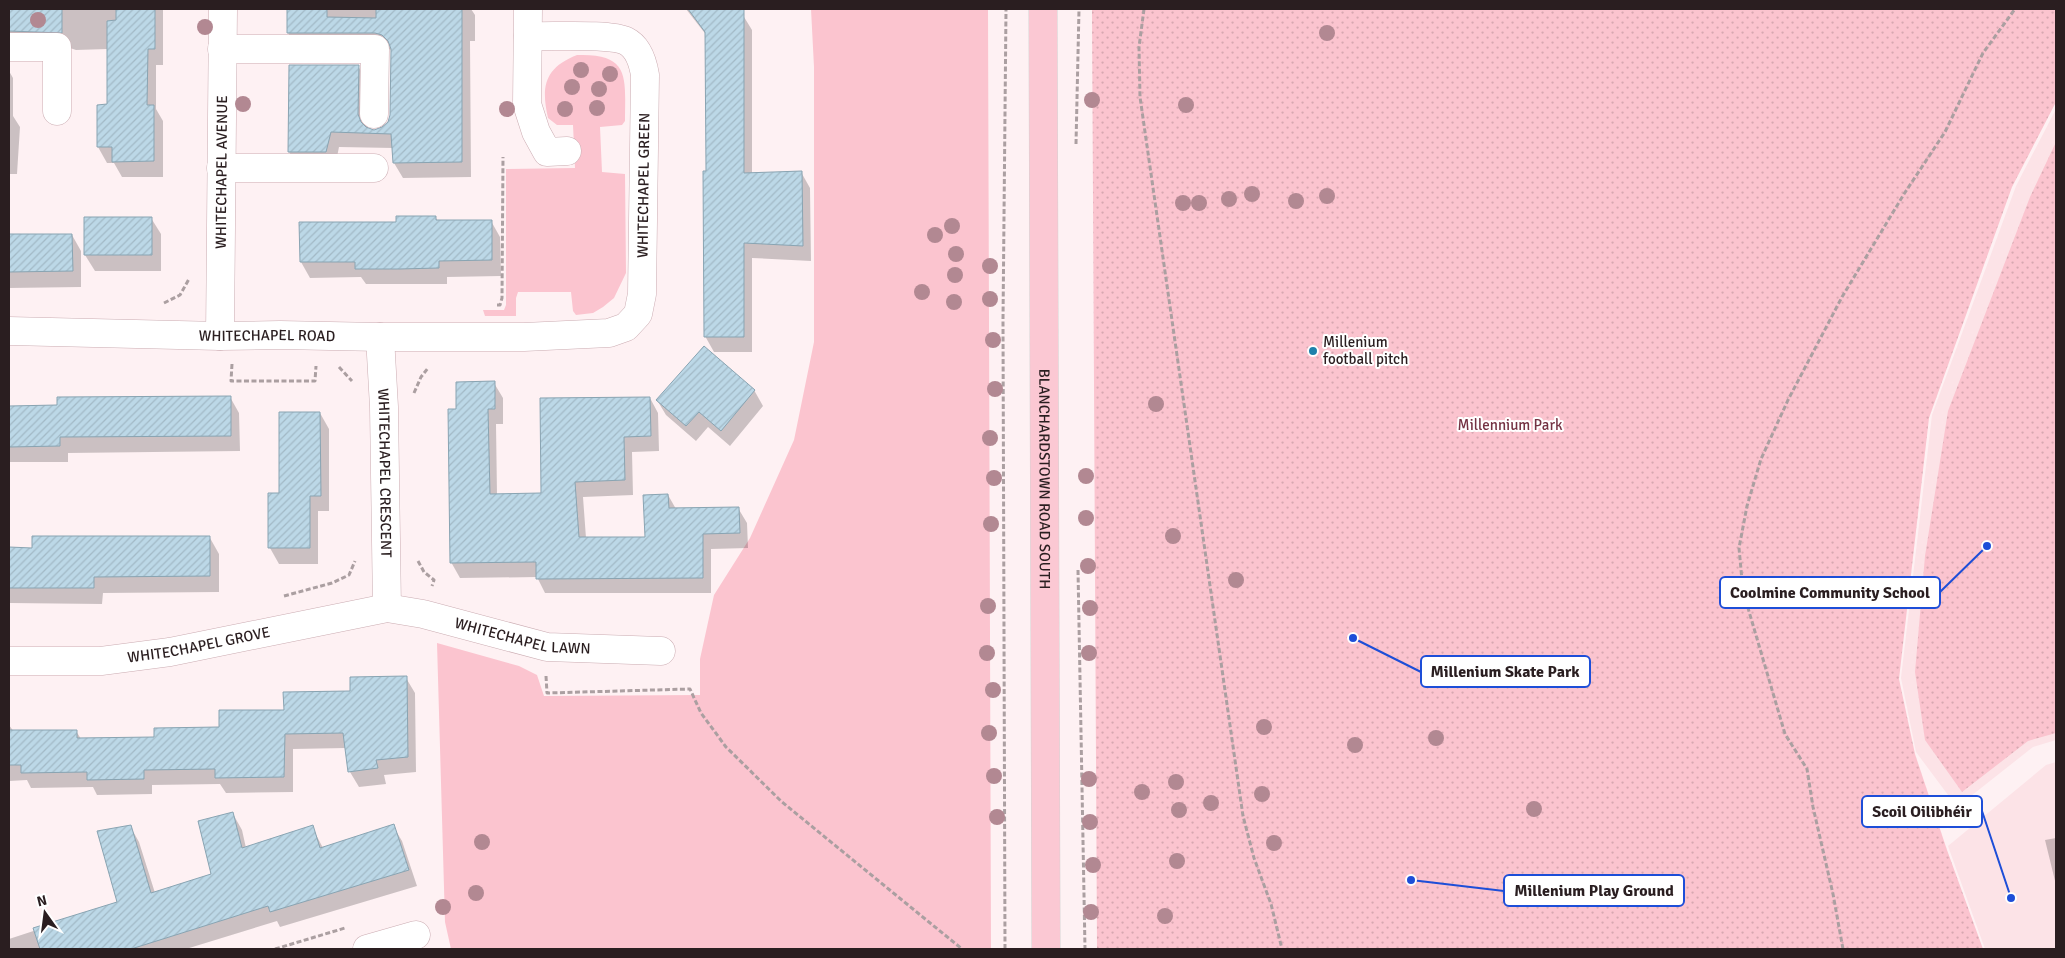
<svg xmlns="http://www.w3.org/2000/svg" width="2065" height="958" viewBox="0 0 2065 958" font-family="Signika,sans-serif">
	<defs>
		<pattern id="park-dots" width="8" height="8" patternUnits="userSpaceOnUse" patternTransform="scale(1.25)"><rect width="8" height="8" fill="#fbc4cf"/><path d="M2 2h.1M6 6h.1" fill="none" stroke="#d7a8b1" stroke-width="1.8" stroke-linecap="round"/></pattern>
		<pattern id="building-hatch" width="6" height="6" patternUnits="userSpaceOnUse" patternTransform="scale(1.25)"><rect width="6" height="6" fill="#bcd8e7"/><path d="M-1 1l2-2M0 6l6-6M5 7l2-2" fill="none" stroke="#a2b9c6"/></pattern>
	</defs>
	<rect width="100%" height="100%" fill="#fef1f3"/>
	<path fill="#fce3e7" d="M 2056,109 L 2056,740 L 2033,747 L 1957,807 L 1916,752 L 1901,678 L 1932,415 L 2016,186 Z
		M 2056,762 L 2056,949 L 1985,949 L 1948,846 L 2046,765 Z"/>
	<path fill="#fbc4cf" d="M 811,9 L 988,9 L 991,949 L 451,949 L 445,922 L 437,643 L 519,666 L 537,675 L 544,696 L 700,695 L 700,659 L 714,595 L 750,538 L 794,440 L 814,342 L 814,67 Z
		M 577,55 C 631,53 625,78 625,121 L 622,125 L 600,127 L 602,172 L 625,174 L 626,273 L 614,298 L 603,307 L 593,313 L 576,315 L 573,311 L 571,292 L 518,292 L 516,298 L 516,316 L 485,316 L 483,310 L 504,310 L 506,305 L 506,169 L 575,168 L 573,125 L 557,125 L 548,118 C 541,87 544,68 577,55 Z"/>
	<path fill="url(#park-dots)" d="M 1092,9 L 2056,9 L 2056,102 L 2012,187 L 1929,418 L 1899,679 L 1915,754 L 1947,850 L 1983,949 L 1097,949 Z
		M 2056,142 L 2056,733 L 2028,741 L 1962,792 L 1925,740 L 1915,672 L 1925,556 L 1948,411 L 2030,197 Z"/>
	<path fill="#0003" d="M 9,9 L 163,9 L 163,65 L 156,65 L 156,109 L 163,121 L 163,177 L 122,177 L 114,163 L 107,163 L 98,147 L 98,106 L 108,106 L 108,49 L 76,50 L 67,47 L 9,50 Z
		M 288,9 L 471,9 L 475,15 L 475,41 L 470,41 L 471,177 L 403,178 L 394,163 L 393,148 L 339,147 L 335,167 L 298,167 L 289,152 L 290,66 L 358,66 L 367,81 L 367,129 L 374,131 L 383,128 L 389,122 L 391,115 L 392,50 L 385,48 L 297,48 L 288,33 Z
		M 686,9 L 745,9 L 741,12 L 752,30 L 752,174 L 801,172 L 810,188 L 811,261 L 752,258 L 752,352 L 714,352 L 705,336 L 707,36 Z
		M 9,71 L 13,78 L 13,116 L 20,127 L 17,174 L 9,174 Z
		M 435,217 L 438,221 L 491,221 L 500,237 L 501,276 L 447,277 L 447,284 L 366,284 L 361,277 L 310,278 L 301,262 L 398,223 Z
		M 151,218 L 161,234 L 161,271 L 95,271 L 85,255 Z
		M 9,235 L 72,235 L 81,251 L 81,287 L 9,288 Z
		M 494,383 L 503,398 L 503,424 L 496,424 L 497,495 L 542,494 L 650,398 L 658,413 L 659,451 L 632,452 L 633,495 L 583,497 L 586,538 L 646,538 L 668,495 L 676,509 L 738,508 L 747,523 L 748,548 L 711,549 L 711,593 L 545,593 L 537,577 L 460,578 L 451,562 L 458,411 Z
		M 754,390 L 763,406 L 730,446 L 708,427 L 696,441 L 666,415 L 657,400 Z
		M 230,397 L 239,413 L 240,451 L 68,453 L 68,462 L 9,462 L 9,407 L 58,406 Z
		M 320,413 L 329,429 L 329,511 L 318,511 L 318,564 L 279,564 L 270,548 L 281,494 Z
		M 210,538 L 219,554 L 219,592 L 103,593 L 102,604 L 9,603 L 9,549 L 33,549 Z
		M 406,678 L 415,693 L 416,772 L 384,775 L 386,784 L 359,787 L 350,772 L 346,748 L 293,749 L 293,792 L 226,793 L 220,784 L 152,785 L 152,794 L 97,795 L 93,787 L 31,788 L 27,780 L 9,781 L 9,725 L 14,732 L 76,731 L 81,739 L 155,739 L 220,728 Z
		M 233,814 L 242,830 L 246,848 L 312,827 L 323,848 L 393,826 L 402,841 L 417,886 L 280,927 L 277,921 L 186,949 L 9,949 L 9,939 L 119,903 L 130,826 L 139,842 L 155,893 L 213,874 Z
		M 2056,838 L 2056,885 L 2045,840 Z"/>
	<path fill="url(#building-hatch)" stroke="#89a4b2" d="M 9,9 L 62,9 L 62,33 L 9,31 Z
		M 116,9 L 155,9 L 155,49 L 148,49 L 147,105 L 154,105 L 154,161 L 112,162 L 112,147 L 97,147 L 97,105 L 107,104 L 107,21 L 116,20 Z
		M 287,9 L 327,9 L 327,17 L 376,18 L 376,9 L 462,9 L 462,162 L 393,163 L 391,134 L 331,132 L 326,152 L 288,152 L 289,65 L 359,65 L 358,114 L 361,122 L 366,127 L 374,130 L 382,127 L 388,122 L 390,115 L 391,49 L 388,41 L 382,35 L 375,33 L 287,33 Z
		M 688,9 L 744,9 L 744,173 L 802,171 L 803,246 L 744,243 L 744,337 L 704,337 L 703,171 L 706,171 L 705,32 Z
		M 396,216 L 436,216 L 436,220 L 492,220 L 492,260 L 439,261 L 439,268 L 399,269 L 355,269 L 355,262 L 300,262 L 299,222 L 396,222 Z
		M 84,217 L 152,217 L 152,255 L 84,255 Z
		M 9,234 L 72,234 L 73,271 L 9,272 Z
		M 704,346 L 755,390 L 721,431 L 699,412 L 686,426 L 656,400 Z
		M 495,381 L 495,409 L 488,409 L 490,494 L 541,493 L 540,398 L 650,397 L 651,436 L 624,437 L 625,480 L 575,482 L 579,537 L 645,537 L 643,495 L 668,494 L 669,508 L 739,507 L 740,533 L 703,534 L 703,578 L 536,579 L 536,562 L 450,563 L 448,409 L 456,409 L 456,382 Z
		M 231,396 L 231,436 L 60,437 L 60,446 L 9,447 L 9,406 L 57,405 L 57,397 Z
		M 279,412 L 320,412 L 321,496 L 310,496 L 310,548 L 268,548 L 268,493 L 279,493 Z
		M 32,536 L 210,536 L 210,576 L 94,577 L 94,588 L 9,588 L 9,547 L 32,548 Z
		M 407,676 L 408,757 L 376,760 L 378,768 L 348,772 L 343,733 L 285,734 L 284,777 L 215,778 L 215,769 L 144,770 L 144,779 L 87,780 L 87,772 L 21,773 L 21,765 L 9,765 L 9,730 L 77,730 L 77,738 L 154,737 L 154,728 L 219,727 L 219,710 L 284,710 L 283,692 L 350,691 L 350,677 Z
		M 233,812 L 242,848 L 313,825 L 320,848 L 394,824 L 409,870 L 270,912 L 268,906 L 131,949 L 40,949 L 33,928 L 117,902 L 97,831 L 131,825 L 151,893 L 211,874 L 198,821 Z"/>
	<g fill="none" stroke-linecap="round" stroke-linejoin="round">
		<defs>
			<g id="minor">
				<path d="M 528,9 L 527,104 L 536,132 L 547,152 L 567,151"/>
				<path d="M 9,47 L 57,47 L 57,111"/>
				<path d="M 222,49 L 375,49 L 374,114"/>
				<path d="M 221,168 L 374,168"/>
				<path id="s1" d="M 9,331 L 220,336 L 280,335 L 380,337 L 524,337 L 609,333 L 626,327 L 638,314 L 642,294 L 645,75 C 643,63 638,47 626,41 C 610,33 550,37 528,36"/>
				<path id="s2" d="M 220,336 L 223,9"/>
				<path id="s3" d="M 380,337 L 384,407 L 387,608"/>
				<path id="s4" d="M 9,661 L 101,661 L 170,652 L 387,608 L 423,614 L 547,647 L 661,651"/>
				<path d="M 367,949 L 416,935"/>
			</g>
			<g id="major">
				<path id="s5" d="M 1043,9 L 1046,949"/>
			</g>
		</defs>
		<use href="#minor" stroke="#cbacb2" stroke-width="29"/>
		<use href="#major" stroke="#d4d2d2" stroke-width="29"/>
		<path stroke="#ab9fa1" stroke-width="3" stroke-dasharray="5 2.5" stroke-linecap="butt" d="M 1144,9 L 1139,47 L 1140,97 L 1243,816 L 1254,858 L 1271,904 L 1282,949
			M 1076,144 L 1079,9
			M 164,303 L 180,295 L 189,279
			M 497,305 L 500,305 L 502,298 L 503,157
			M 232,364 L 231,381 L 315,381 L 316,366
			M 339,367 L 352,381
			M 414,393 L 421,377 L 428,368
			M 418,561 L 424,572 L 434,580 L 432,586
			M 1078,570 L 1085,949
			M 284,596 L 332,583 L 349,575 L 355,561
			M 546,676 L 547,693 L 690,689 L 701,713 L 726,747 L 782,802 L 962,949
			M 275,949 L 345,928
			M 1005,949 L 1003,321 L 1006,9
			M 1843,949 L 1833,894 L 1813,807 L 1807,769 L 1785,734 L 1743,591 L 1739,548 L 1747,506 L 1761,459 L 1788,400 L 1842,297 L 1904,194 L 1945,132 L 1983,53 L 2015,9"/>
		<use href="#minor" stroke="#fff" stroke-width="28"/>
		<use href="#major" stroke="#fbc8d3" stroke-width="28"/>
	</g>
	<g fill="#b28892">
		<circle cx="38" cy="20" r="8"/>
		<circle cx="205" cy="27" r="8"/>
		<circle cx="1327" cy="33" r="8"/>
		<circle cx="581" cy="70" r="8"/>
		<circle cx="610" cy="74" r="8"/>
		<circle cx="572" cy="87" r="8"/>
		<circle cx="599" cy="89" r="8"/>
		<circle cx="1092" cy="100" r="8"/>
		<circle cx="243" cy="104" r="8"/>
		<circle cx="1186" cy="105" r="8"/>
		<circle cx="597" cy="108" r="8"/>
		<circle cx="507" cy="109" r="8"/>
		<circle cx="565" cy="109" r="8"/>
		<circle cx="1252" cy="194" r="8"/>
		<circle cx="1327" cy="196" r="8"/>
		<circle cx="1229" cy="199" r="8"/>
		<circle cx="1296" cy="201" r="8"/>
		<circle cx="1183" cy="203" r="8"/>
		<circle cx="1199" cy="203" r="8"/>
		<circle cx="952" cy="226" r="8"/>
		<circle cx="935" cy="235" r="8"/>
		<circle cx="956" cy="254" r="8"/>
		<circle cx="990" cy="266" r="8"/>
		<circle cx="955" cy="275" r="8"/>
		<circle cx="922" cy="292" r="8"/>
		<circle cx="990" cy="299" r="8"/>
		<circle cx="954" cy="302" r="8"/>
		<circle cx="993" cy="340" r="8"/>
		<circle cx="995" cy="389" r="8"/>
		<circle cx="1156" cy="404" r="8"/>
		<circle cx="990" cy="438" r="8"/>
		<circle cx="1086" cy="476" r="8"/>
		<circle cx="994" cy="478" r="8"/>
		<circle cx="1086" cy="518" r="8"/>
		<circle cx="991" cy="524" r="8"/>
		<circle cx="1173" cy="536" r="8"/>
		<circle cx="1088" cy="566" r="8"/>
		<circle cx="1236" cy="580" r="8"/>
		<circle cx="988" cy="606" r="8"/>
		<circle cx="1090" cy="608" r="8"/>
		<circle cx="987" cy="653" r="8"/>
		<circle cx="1089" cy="653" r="8"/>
		<circle cx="993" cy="690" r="8"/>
		<circle cx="1264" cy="727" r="8"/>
		<circle cx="989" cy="733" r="8"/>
		<circle cx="1436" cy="738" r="8"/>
		<circle cx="1355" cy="745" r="8"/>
		<circle cx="994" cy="776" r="8"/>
		<circle cx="1089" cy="779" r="8"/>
		<circle cx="1176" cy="782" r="8"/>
		<circle cx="1142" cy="792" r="8"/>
		<circle cx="1262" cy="794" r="8"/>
		<circle cx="1211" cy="803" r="8"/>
		<circle cx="1534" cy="809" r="8"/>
		<circle cx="1179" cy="810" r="8"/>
		<circle cx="997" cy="817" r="8"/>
		<circle cx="1090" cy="822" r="8"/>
		<circle cx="482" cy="842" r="8"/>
		<circle cx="1274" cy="843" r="8"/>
		<circle cx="1177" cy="861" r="8"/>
		<circle cx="1093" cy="865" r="8"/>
		<circle cx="476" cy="893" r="8"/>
		<circle cx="443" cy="907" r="8"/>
		<circle cx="1091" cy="912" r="8"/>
		<circle cx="1165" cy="916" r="8"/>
	</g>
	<circle fill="#1d81ab" stroke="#fff" stroke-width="2" cx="1313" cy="351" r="5"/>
	<g text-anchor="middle" stroke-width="4" stroke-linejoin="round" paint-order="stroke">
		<g font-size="15" fill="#2a1e20" stroke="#fff">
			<text dy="5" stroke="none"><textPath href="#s2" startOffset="164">WHITECHAPEL AVENUE</textPath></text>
			<text dy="5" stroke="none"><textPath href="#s1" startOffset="765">WHITECHAPEL GREEN</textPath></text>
			<text dy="5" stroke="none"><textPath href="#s1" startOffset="258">WHITECHAPEL ROAD</textPath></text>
			<text dy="5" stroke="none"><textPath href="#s3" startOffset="136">WHITECHAPEL CRESCENT</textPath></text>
			<text dy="5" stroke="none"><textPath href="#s5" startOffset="470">BLANCHARDSTOWN ROAD SOUTH</textPath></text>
			<text dy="5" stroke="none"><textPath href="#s4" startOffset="522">WHITECHAPEL LAWN</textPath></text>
			<text dy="5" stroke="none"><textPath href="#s4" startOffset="191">WHITECHAPEL GROVE</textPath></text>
		</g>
		<g font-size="15" fill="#2a1e20" stroke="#fff" text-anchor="start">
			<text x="1323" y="347">Millenium<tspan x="1323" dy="17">football pitch</tspan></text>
		</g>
		<g font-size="15" fill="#743243" stroke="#fff">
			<text x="1510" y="430">Millennium Park</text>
		</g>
	</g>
	<path fill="none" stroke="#1d4ed8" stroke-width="2" d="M1987 546L1940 592M1353 638L1421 672M2011 898L1982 811M1411 880L1504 891"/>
	<g fill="#1d4ed8" stroke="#fff" stroke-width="2">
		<circle cx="1987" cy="546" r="5"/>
		<circle cx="1353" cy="638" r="5"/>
		<circle cx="2011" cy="898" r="5"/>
		<circle cx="1411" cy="880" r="5"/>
	</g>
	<g fill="#fff" stroke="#1d4ed8" stroke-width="2">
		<rect x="1720" y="577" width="220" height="31" rx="5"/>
		<rect x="1421" y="656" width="169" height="31" rx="5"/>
		<rect x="1862" y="796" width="120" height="31" rx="5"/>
		<rect x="1504" y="875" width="180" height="31" rx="5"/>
	</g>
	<g font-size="16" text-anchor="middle" font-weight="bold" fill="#2a1e20">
		<text x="1830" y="598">Coolmine Community School</text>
		<text x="1505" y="677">Millenium Skate Park</text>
		<text x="1922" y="817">Scoil Oilibhéir</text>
		<text x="1594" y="896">Millenium Play Ground</text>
	</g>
	<rect width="2065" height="958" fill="none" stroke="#2a1e20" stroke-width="20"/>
	<g transform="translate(45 913) rotate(346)" stroke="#ffffff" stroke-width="4" paint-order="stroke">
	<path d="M0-4L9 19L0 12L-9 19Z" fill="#2a1e20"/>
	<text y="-8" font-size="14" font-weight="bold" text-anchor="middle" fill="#2a1e20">N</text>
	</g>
</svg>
